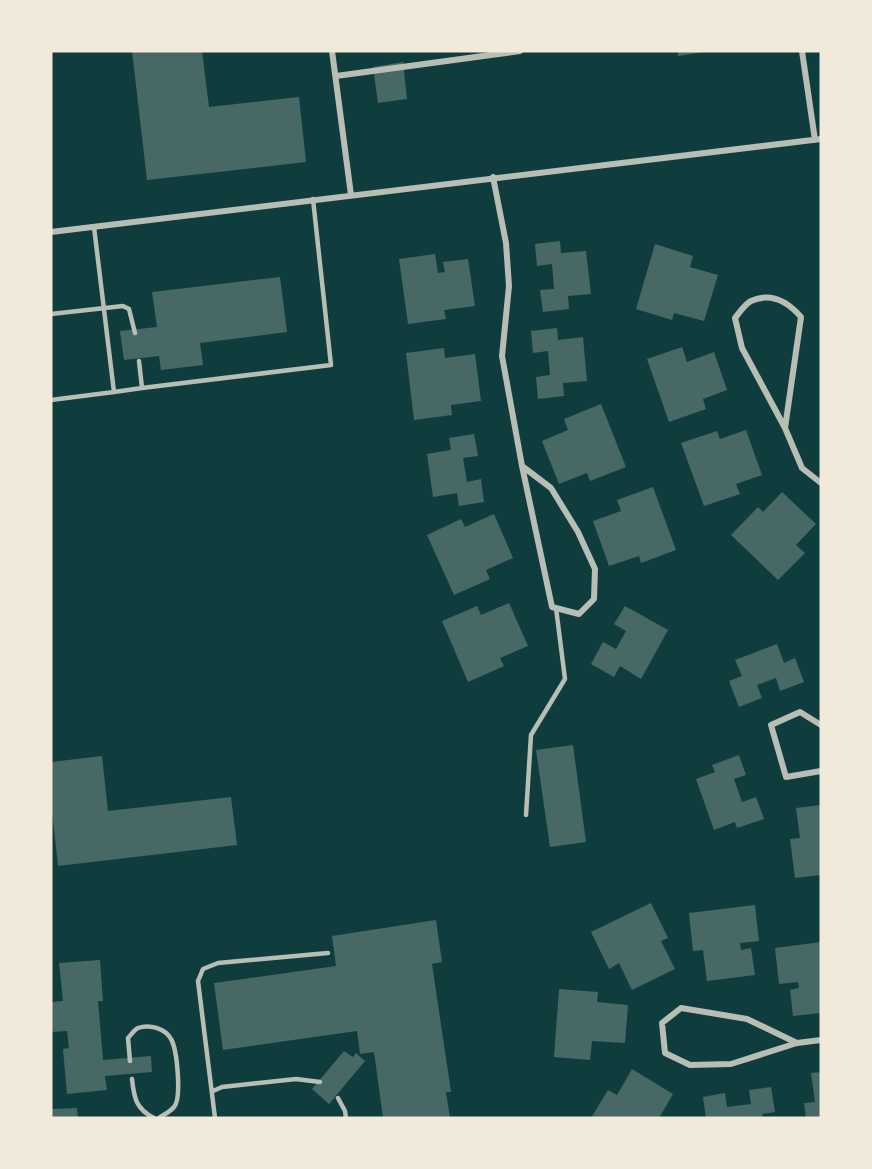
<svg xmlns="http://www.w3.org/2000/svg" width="872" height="1169" viewBox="0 0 872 1169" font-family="'Source Sans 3',sans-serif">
	<rect width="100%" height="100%" fill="#0f3d3e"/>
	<path fill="#486865" d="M 132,51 L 202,51 L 209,107 L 299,97 L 306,162 L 147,180 Z
		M 678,51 L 703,51 L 703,52 L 678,56 Z
		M 403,62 L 407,99 L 378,103 L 373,67 Z
		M 560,241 L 561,253 L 586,251 L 591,294 L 568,296 L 569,309 L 543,312 L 540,290 L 554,289 L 552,264 L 537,266 L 535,244 Z
		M 655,244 L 693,256 L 690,267 L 718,275 L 704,321 L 674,313 L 672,320 L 636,309 Z
		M 435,254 L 438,273 L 445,272 L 443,262 L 468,259 L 475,306 L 444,310 L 446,319 L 408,324 L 399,259 Z
		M 280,277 L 287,332 L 200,343 L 203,365 L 161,370 L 159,356 L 124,360 L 120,331 L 157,327 L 152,292 Z
		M 557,328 L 558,340 L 583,337 L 587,381 L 563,383 L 564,396 L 538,399 L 536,377 L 550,375 L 548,351 L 533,353 L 531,331 Z
		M 682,347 L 687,362 L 714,352 L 727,390 L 703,399 L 706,409 L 669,422 L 647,359 Z
		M 444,348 L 445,358 L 475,354 L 481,401 L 451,405 L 452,415 L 414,420 L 406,353 Z
		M 601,404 L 626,467 L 590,481 L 587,473 L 559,484 L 542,441 L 568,430 L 564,419 Z
		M 746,430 L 762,475 L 736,484 L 740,494 L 704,506 L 681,443 L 717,431 L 720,439 Z
		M 474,434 L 478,456 L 463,458 L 467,482 L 481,479 L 484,502 L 459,506 L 457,493 L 433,497 L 427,454 L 451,450 L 449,438 Z
		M 653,487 L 676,550 L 641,563 L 639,556 L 609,566 L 593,521 L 621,511 L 617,500 Z
		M 782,492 L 816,524 L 796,545 L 805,553 L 778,580 L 731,535 L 758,507 L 763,512 Z
		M 494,514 L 513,558 L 486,570 L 490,579 L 454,595 L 427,535 L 461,519 L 465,527 Z
		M 509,603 L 528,646 L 500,658 L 504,666 L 468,682 L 442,621 L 477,606 L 481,615 Z
		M 625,606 L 668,630 L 641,679 L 620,666 L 614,677 L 591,664 L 603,642 L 616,649 L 626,631 L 614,624 Z
		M 777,644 L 784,663 L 795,658 L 804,682 L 780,691 L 776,678 L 757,685 L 762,698 L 739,707 L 729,681 L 742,676 L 735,660 Z
		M 573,745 L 586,842 L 550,847 L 536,750 Z
		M 739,755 L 746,775 L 734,779 L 742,802 L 756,797 L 764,819 L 737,828 L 735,822 L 714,830 L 696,779 L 715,772 L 712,765 Z
		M 102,756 L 108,811 L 231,797 L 237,845 L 58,866 L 51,803 L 51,762 Z
		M 821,805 L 821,875 L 795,878 L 790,839 L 800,838 L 796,808 Z
		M 651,903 L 668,938 L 661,941 L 675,969 L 632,990 L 619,963 L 609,969 L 591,932 Z
		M 755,905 L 759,941 L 740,943 L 741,950 L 751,948 L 755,975 L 707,981 L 703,950 L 693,951 L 689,913 Z
		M 436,920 L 442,962 L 432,964 L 451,1092 L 446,1092 L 450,1118 L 383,1118 L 374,1052 L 360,1054 L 357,1031 L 223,1050 L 214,983 L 336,966 L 332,936 Z
		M 821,942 L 821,1013 L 793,1016 L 790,990 L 799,988 L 798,982 L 779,984 L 775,948 Z
		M 100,960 L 103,1001 L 98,1001 L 103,1060 L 151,1056 L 152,1072 L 105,1076 L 107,1090 L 67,1094 L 63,1049 L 69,1048 L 67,1031 L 51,1032 L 51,1002 L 63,1001 L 59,963 Z
		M 559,989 L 598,992 L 597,1002 L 628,1005 L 625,1043 L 592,1041 L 590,1060 L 554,1057 Z
		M 344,1051 L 353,1057 L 356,1053 L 365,1061 L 329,1104 L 312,1089 Z
		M 632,1069 L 673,1094 L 659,1118 L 591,1118 L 608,1090 L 617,1095 Z
		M 821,1072 L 821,1118 L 806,1118 L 804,1103 L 815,1102 L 811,1073 Z
		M 771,1087 L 775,1112 L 762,1114 L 763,1118 L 706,1118 L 703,1097 L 725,1093 L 727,1107 L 751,1104 L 749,1090 Z
		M 77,1108 L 78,1118 L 51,1118 L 51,1109 Z"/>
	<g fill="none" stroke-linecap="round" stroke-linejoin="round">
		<path stroke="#b8beb3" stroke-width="4.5" d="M 94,227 L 114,392 L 142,388 L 331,365 L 313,199
			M 51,314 L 123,306 L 129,309 L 135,333
			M 139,361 L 142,388
			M 51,400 L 114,392
			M 526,815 L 531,735 L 565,679 L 556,608
			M 130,1061 L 128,1038 C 131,1035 134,1030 138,1028 C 149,1024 165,1028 171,1039 C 177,1049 182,1098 174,1107 C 170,1112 163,1115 159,1118
			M 132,1079 C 134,1098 136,1109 154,1118
			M 213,1091 L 222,1087 L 296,1079 L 320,1082
			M 338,1098 L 345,1111 L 346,1118
			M 215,1118 L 198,981 L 203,969 L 218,963 L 328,953"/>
		<path stroke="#b8beb3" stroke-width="6" d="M 332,51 L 351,195
			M 802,51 L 815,140
			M 336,76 L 520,51
			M 493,177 L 506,243 L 509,286 L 502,356 L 522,466 L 552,607 L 579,614 L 594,599 L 595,569 L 578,532 L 551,488 L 522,466
			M 51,232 L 821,139
			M 785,428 L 801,317 C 788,302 771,292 751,301 C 745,304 739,313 735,318 L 742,348 L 785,428 L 802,468 L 821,483
			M 821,725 L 800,712 L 771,725 L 786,777 L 821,771
			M 797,1043 L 747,1019 L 681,1008 L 662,1023 L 665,1053 L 690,1065 L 731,1064 L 797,1043 L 821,1040"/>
	</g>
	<rect width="872" height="1169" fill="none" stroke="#f1e9da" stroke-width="105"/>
</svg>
